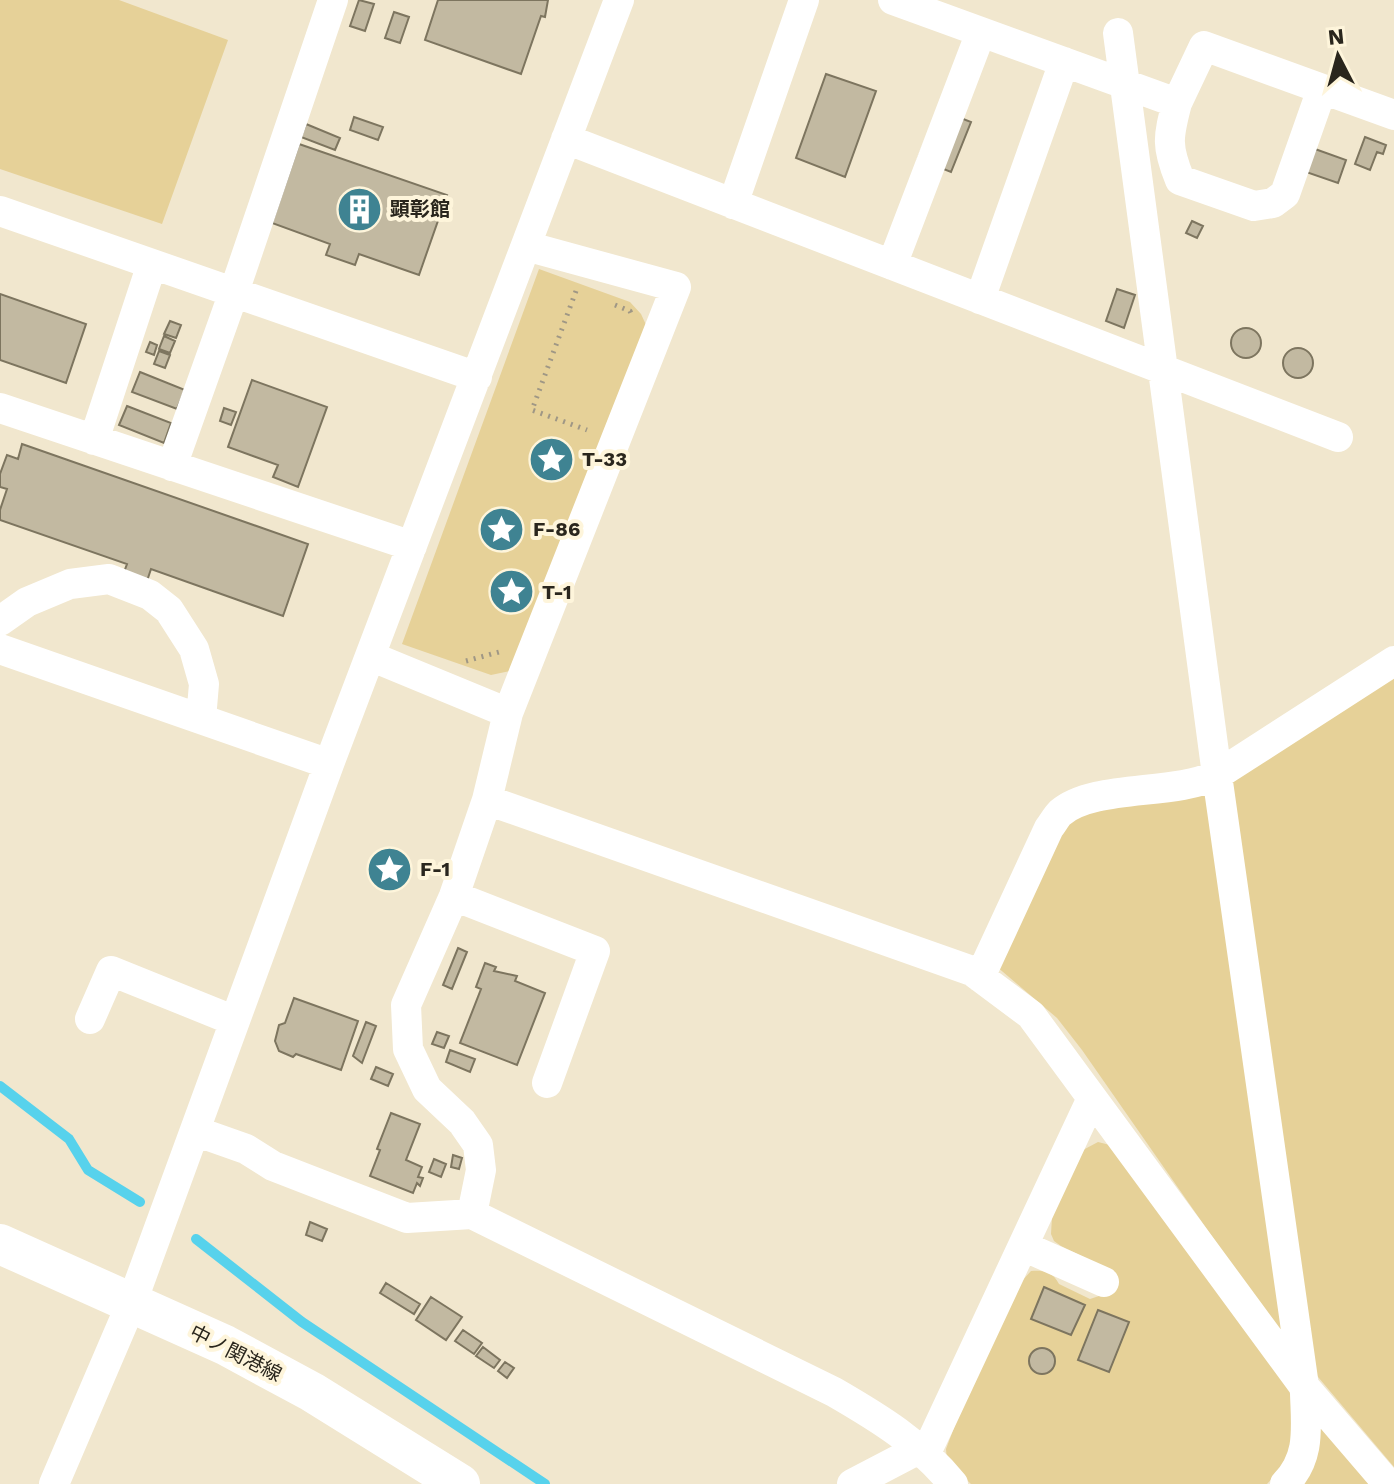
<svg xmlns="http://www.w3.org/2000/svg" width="1394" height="1484" viewBox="0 0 1394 1484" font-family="'Work Sans','Noto Sans JP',sans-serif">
	<rect width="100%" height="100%" fill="#f1e7ce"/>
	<path fill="#e6d198" d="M 0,0 L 119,0 L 228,40 L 162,224 L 0,169 Z
		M 539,269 L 630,302 L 641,314 L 647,327 L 510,671 L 491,675 L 402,644 Z
		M 1394,677 L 1394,1467 L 1313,1371 L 1227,784 Z
		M 1214,786 L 1294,1354 L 1082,1050 L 1057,1018 L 996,966 L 1059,833 L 1075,816 Z
		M 1098,1142 L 1110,1145 L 1297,1398 C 1293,1435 1294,1456 1267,1484 L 971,1484 L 947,1461 L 946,1449 L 955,1425 L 1020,1283 L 1031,1271 C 1044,1270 1053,1272 1059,1284 L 1090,1299 L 1102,1295 L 1114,1272 L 1061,1246 L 1054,1241 L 1051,1234 L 1052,1217 L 1083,1150 Z
		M 1314,1413 L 1375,1484 L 1297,1484 Z"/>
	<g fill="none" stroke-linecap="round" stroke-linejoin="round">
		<path stroke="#57d2ec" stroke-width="10" d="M 0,1086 L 69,1139 L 88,1170 L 140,1202
			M 196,1239 L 302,1322 L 545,1484"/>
	</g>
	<path fill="#c2b9a1" stroke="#7d755f" stroke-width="2" d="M 359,0 L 374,4 L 365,31 L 350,26 Z
		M 438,0 L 548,0 L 545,17 L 541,16 L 521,74 L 425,40 Z
		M 394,12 L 409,17 L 400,43 L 385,38 Z
		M 826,74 L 876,91 L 845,177 L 796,158 Z
		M 938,109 L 971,122 L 951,172 L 918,159 Z
		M 354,117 L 383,127 L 378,140 L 350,130 Z
		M 306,124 L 340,138 L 335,150 L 301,137 Z
		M 1365,137 L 1386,145 L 1383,154 L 1377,152 L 1370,170 L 1355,164 Z
		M 299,144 L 447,195 L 419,275 L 359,254 L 355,265 L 326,255 L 330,244 L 272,223 Z
		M 1315,149 L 1346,160 L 1338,183 L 1306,172 Z
		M 1192,221 L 1203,226 L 1197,238 L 1186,233 Z
		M 1117,289 L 1135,295 L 1124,328 L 1106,321 Z
		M 0,294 L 86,324 L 66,383 L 0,360 Z
		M 170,321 L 181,325 L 176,338 L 164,334 Z
		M1231 343a15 15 0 1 1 30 0a15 15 0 1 1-30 0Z
		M 164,336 L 175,341 L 170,353 L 159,349 Z
		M 150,342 L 157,345 L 154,355 L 146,352 Z
		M1283 363a15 15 0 1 1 30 0a15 15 0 1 1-30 0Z
		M 159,351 L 170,355 L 165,368 L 154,364 Z
		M 140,372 L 185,390 L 177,409 L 132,392 Z
		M 252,380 L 327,407 L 298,487 L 273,477 L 278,465 L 228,447 Z
		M 127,406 L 171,423 L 164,443 L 119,425 Z
		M 224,408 L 236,412 L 231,425 L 220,421 Z
		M 22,444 L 308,544 L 283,616 L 151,569 L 141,599 L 117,591 L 127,564 L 0,520 L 0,510 L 7,489 L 0,487 L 0,474 L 7,455 L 18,459 Z
		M 458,948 L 467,952 L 452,989 L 443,985 Z
		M 485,963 L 496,967 L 494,971 L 517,976 L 515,981 L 545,993 L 517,1065 L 460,1043 L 481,989 L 476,987 Z
		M 294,998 L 358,1021 L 341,1070 L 296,1054 L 293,1057 L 279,1051 L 275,1041 L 279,1025 L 285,1023 Z
		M 366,1022 L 376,1026 L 362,1063 L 353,1056 Z
		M 437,1032 L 449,1036 L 444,1048 L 432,1044 Z
		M 450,1050 L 475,1059 L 470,1072 L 446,1062 Z
		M 376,1067 L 393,1074 L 388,1086 L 371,1079 Z
		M 391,1113 L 420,1124 L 406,1160 L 422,1167 L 418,1177 L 423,1178 L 420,1186 L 417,1183 L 413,1193 L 370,1176 L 380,1150 L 377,1149 Z
		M 453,1155 L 462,1158 L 459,1169 L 451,1167 Z
		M 434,1159 L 446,1164 L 441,1177 L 429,1172 Z
		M 310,1222 L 327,1229 L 322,1241 L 306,1235 Z
		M 386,1283 L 420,1304 L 414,1314 L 380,1293 Z
		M 1044,1287 L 1085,1305 L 1071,1335 L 1031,1319 Z
		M 431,1297 L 462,1317 L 446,1340 L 416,1320 Z
		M 1098,1310 L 1129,1322 L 1109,1372 L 1078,1360 Z
		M 463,1330 L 482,1343 L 474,1354 L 455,1341 Z
		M 483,1347 L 500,1360 L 494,1368 L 476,1356 Z
		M1029 1361a13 13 0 1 1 26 0a13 13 0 1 1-26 0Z
		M 505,1362 L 514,1368 L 507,1378 L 498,1371 Z"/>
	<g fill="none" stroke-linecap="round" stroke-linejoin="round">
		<path stroke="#9f9785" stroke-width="5" stroke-dasharray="2 6" stroke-linecap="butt" d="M 576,291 L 532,410 L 587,430
			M 615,305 L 630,311 L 632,316
			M 466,661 L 499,652"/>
		<path stroke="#fff" stroke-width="30" d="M 893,0 L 1177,103 L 1204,46 L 1394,115
			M 1118,33 L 1217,775 L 1305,1393 C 1306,1428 1311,1457 1285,1484
			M 1177,103 C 1168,137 1166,146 1180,180 L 1254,206 L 1273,203 L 1285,194 L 1322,89
			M 566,139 L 1338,437
			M 733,204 L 804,0
			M 0,211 L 477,377
			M 892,265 L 981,32
			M 980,299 L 1064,62
			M 0,408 L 412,546
			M 94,440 L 152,264
			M 172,466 L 234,292 L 333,0
			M 0,621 L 27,602 L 70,584 L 109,579 L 150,595 L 169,610 L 194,649 L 204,684 L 201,719
			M 0,649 L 329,764
			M 370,656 L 508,713
			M 487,800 L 972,971 L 1031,1015 L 1303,1385 L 1388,1484
			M 454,896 L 595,951 L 547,1083
			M 980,977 L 1049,828 C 1053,823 1056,817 1060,813 C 1094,784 1172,796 1217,775 L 1394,661
			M 90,1019 L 111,971 L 235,1021
			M 195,1131 L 246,1149 L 273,1166 L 407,1218 L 472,1214 L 834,1392 C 879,1418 920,1443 953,1484
			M 472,1214 L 481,1170 L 478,1145 L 462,1122 L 427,1089 L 408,1049 L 406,1005 L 454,896 L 487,800 L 508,713 L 676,287 L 526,246
			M 1023,1246 L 1104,1282
			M 926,1453 L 1092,1098
			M 54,1484 L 132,1302 L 329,764 L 619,0
			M 852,1484 L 921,1448"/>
		<path stroke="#fff" stroke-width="40" d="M 0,1244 L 225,1345 L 312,1392 L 460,1484"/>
	</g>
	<defs>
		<symbol id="building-disc" viewBox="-11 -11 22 22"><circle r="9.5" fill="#3f8392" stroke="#fef5db"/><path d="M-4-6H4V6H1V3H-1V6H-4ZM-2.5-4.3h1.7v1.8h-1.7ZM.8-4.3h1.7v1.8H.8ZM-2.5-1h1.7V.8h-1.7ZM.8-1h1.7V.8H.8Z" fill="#fff"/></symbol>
		<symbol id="sight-disc" viewBox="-11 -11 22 22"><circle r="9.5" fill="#3f8392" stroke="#fef5db"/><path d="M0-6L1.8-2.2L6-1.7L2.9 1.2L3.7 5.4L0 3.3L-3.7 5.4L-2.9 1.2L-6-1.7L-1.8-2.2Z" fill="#fff"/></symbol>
	</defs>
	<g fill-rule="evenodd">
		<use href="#building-disc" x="334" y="184" width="51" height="51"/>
		<use href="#sight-disc" x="526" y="434" width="51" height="51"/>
		<use href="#sight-disc" x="476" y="504" width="51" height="51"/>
		<use href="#sight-disc" x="486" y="566" width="51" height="51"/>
		<use href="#sight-disc" x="364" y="844" width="51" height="51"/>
	</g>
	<g text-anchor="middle" stroke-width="8" stroke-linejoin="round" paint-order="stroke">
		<g font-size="20" font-weight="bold" fill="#2a261d" stroke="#fef5db" text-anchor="start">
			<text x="390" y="216">顕彰館</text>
			<text x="582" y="466">T-33</text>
			<text x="533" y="536">F-86</text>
			<text x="542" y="599">T-1</text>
			<text x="420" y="876">F-1</text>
		</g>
		<g font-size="20" fill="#2a261d" stroke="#fef5db">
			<text transform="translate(236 1353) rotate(27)" y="7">中ノ関港線</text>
		</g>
	</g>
	<g transform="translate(1338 56) rotate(354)" stroke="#fef5db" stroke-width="6" paint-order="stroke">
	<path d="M0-6L14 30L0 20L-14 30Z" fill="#2a261d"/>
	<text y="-12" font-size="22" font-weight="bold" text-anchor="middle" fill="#2a261d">N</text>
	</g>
</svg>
